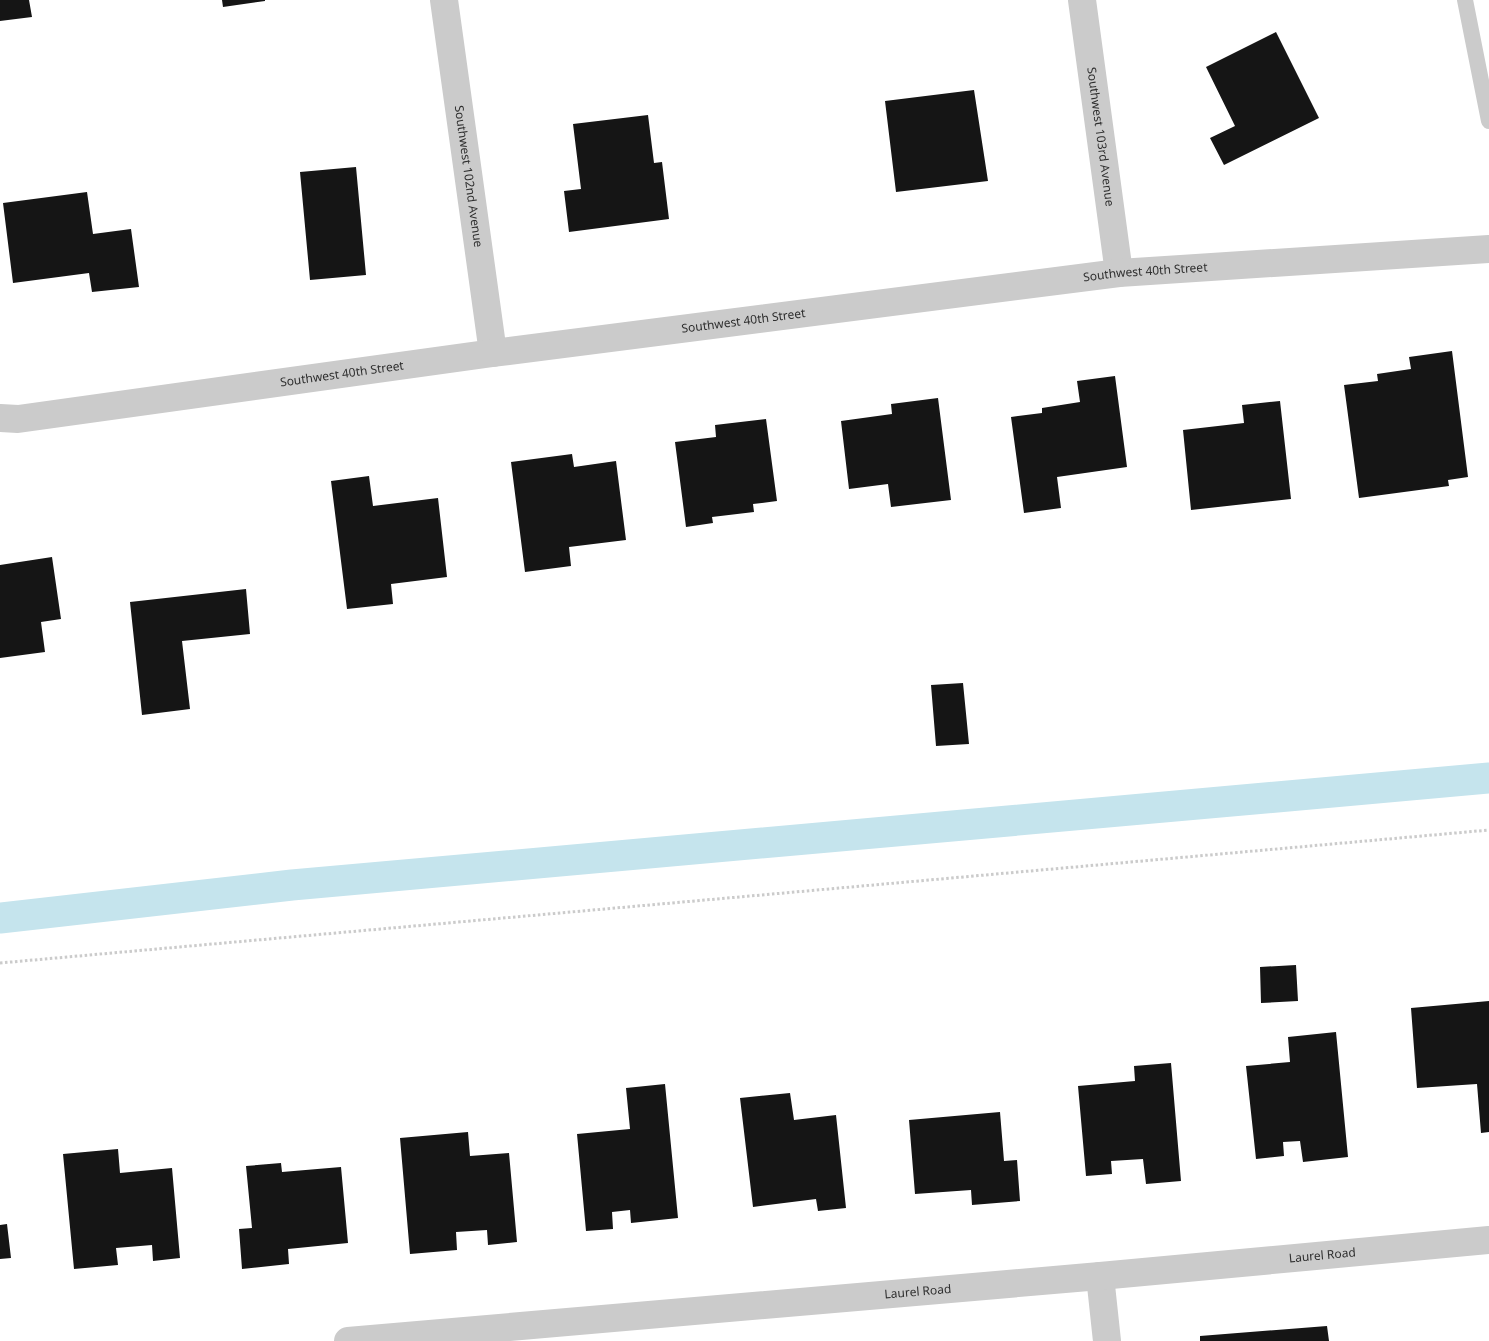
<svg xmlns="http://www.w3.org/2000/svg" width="1489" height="1341" viewBox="0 0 1489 1341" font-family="'Noto Sans',sans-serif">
	<rect width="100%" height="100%" fill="#fff"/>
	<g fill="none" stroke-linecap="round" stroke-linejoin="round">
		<path stroke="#c5e4ed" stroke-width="31" d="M 0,918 L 292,885 L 1489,778"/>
	</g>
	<path fill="#151515" d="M 0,0 L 29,0 L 32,17 L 0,21 Z
		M 222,0 L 265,0 L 265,1 L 223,7 Z
		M 1276,32 L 1319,118 L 1224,165 L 1210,138 L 1235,126 L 1206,67 Z
		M 974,90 L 988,181 L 896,192 L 885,101 Z
		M 648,115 L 654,163 L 662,162 L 669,219 L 569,232 L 564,191 L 581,189 L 573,124 Z
		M 356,167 L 366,275 L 310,280 L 300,172 Z
		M 87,192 L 93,234 L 131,229 L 139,287 L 92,292 L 89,273 L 13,283 L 3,203 Z
		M 1452,351 L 1468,477 L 1448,480 L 1449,486 L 1359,498 L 1344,385 L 1378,381 L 1377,374 L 1411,369 L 1409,357 Z
		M 1115,376 L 1127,467 L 1057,477 L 1061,508 L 1024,513 L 1011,417 L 1042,413 L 1042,408 L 1080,402 L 1077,381 Z
		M 938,398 L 951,500 L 891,507 L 888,484 L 849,489 L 841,421 L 892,414 L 891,404 Z
		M 1280,401 L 1291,499 L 1191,510 L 1183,430 L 1244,423 L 1242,405 Z
		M 766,419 L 777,501 L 753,504 L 754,512 L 712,517 L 713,523 L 686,527 L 675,442 L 716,437 L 715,425 Z
		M 572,454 L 574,467 L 616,461 L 626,540 L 569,547 L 571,566 L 525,572 L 511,462 Z
		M 369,476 L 373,506 L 438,498 L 447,577 L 391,584 L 393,604 L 347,609 L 331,481 Z
		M 52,557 L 61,619 L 41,622 L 45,652 L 0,658 L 0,565 Z
		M 246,589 L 250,634 L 182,641 L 190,709 L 142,715 L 130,602 Z
		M 963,683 L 969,744 L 936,746 L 931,685 Z
		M 1296,965 L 1298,1001 L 1261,1003 L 1260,967 Z
		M 1489,1001 L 1489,1132 L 1481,1133 L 1477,1084 L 1417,1088 L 1411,1008 Z
		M 1336,1032 L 1348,1157 L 1303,1162 L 1300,1141 L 1283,1142 L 1284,1156 L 1256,1159 L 1246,1066 L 1290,1062 L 1288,1037 Z
		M 1171,1063 L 1181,1181 L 1146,1184 L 1143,1159 L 1111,1161 L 1112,1174 L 1086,1176 L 1078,1086 L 1135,1081 L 1134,1066 Z
		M 665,1084 L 678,1218 L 631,1223 L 630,1210 L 612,1212 L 613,1229 L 586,1231 L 577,1134 L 630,1129 L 626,1088 Z
		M 790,1093 L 794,1120 L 836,1115 L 846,1208 L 818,1211 L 816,1199 L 753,1207 L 740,1098 Z
		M 1000,1112 L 1004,1161 L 1017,1160 L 1020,1201 L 972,1205 L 971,1190 L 915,1194 L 909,1120 Z
		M 468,1132 L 470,1156 L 509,1153 L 517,1242 L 488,1245 L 487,1230 L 456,1232 L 457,1250 L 410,1254 L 400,1138 Z
		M 118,1149 L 120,1173 L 172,1168 L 180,1258 L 153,1261 L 152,1245 L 116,1248 L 118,1265 L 74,1269 L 63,1154 Z
		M 281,1163 L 282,1172 L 341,1167 L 348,1243 L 288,1249 L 289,1264 L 242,1269 L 239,1229 L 252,1228 L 246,1166 Z
		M 7,1224 L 11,1258 L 0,1259 L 0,1225 Z
		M 1327,1326 L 1329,1341 L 1200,1341 L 1200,1336 Z"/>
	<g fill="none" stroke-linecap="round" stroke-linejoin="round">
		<path stroke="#cbcbcb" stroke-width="3" stroke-dasharray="2.5 2.5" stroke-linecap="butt" d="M 0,963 L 1489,830"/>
		<path stroke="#cbcbcb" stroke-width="16" d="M 1465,0 L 1489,121"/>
		<g stroke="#cbcbcb" stroke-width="28">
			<path id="s1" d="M 444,0 L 493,353"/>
			<path id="s2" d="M 1082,0 L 1119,273"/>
			<path id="s3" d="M 0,418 L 18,419 L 493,353 L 1119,273 L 1489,249"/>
			<path d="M 1100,1276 L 1107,1341"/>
			<path id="s4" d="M 348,1341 L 1100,1276 L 1489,1240"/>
		</g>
	</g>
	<g text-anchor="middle" stroke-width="5" stroke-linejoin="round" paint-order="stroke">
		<g font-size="12" fill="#2e2e2e" stroke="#fff">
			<text dy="4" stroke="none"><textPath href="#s2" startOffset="138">Southwest 103rd Avenue</textPath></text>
			<text dy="4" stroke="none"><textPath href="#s1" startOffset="178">Southwest 102nd Avenue</textPath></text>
			<text dy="4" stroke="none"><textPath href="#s3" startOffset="1155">Southwest 40th Street</textPath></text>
			<text dy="4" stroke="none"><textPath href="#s3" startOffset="750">Southwest 40th Street</textPath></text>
			<text dy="4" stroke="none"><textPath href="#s3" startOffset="345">Southwest 40th Street</textPath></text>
			<text dy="4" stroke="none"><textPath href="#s4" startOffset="978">Laurel Road</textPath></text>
			<text dy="4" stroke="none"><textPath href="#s4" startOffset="572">Laurel Road</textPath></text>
		</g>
	</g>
</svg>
